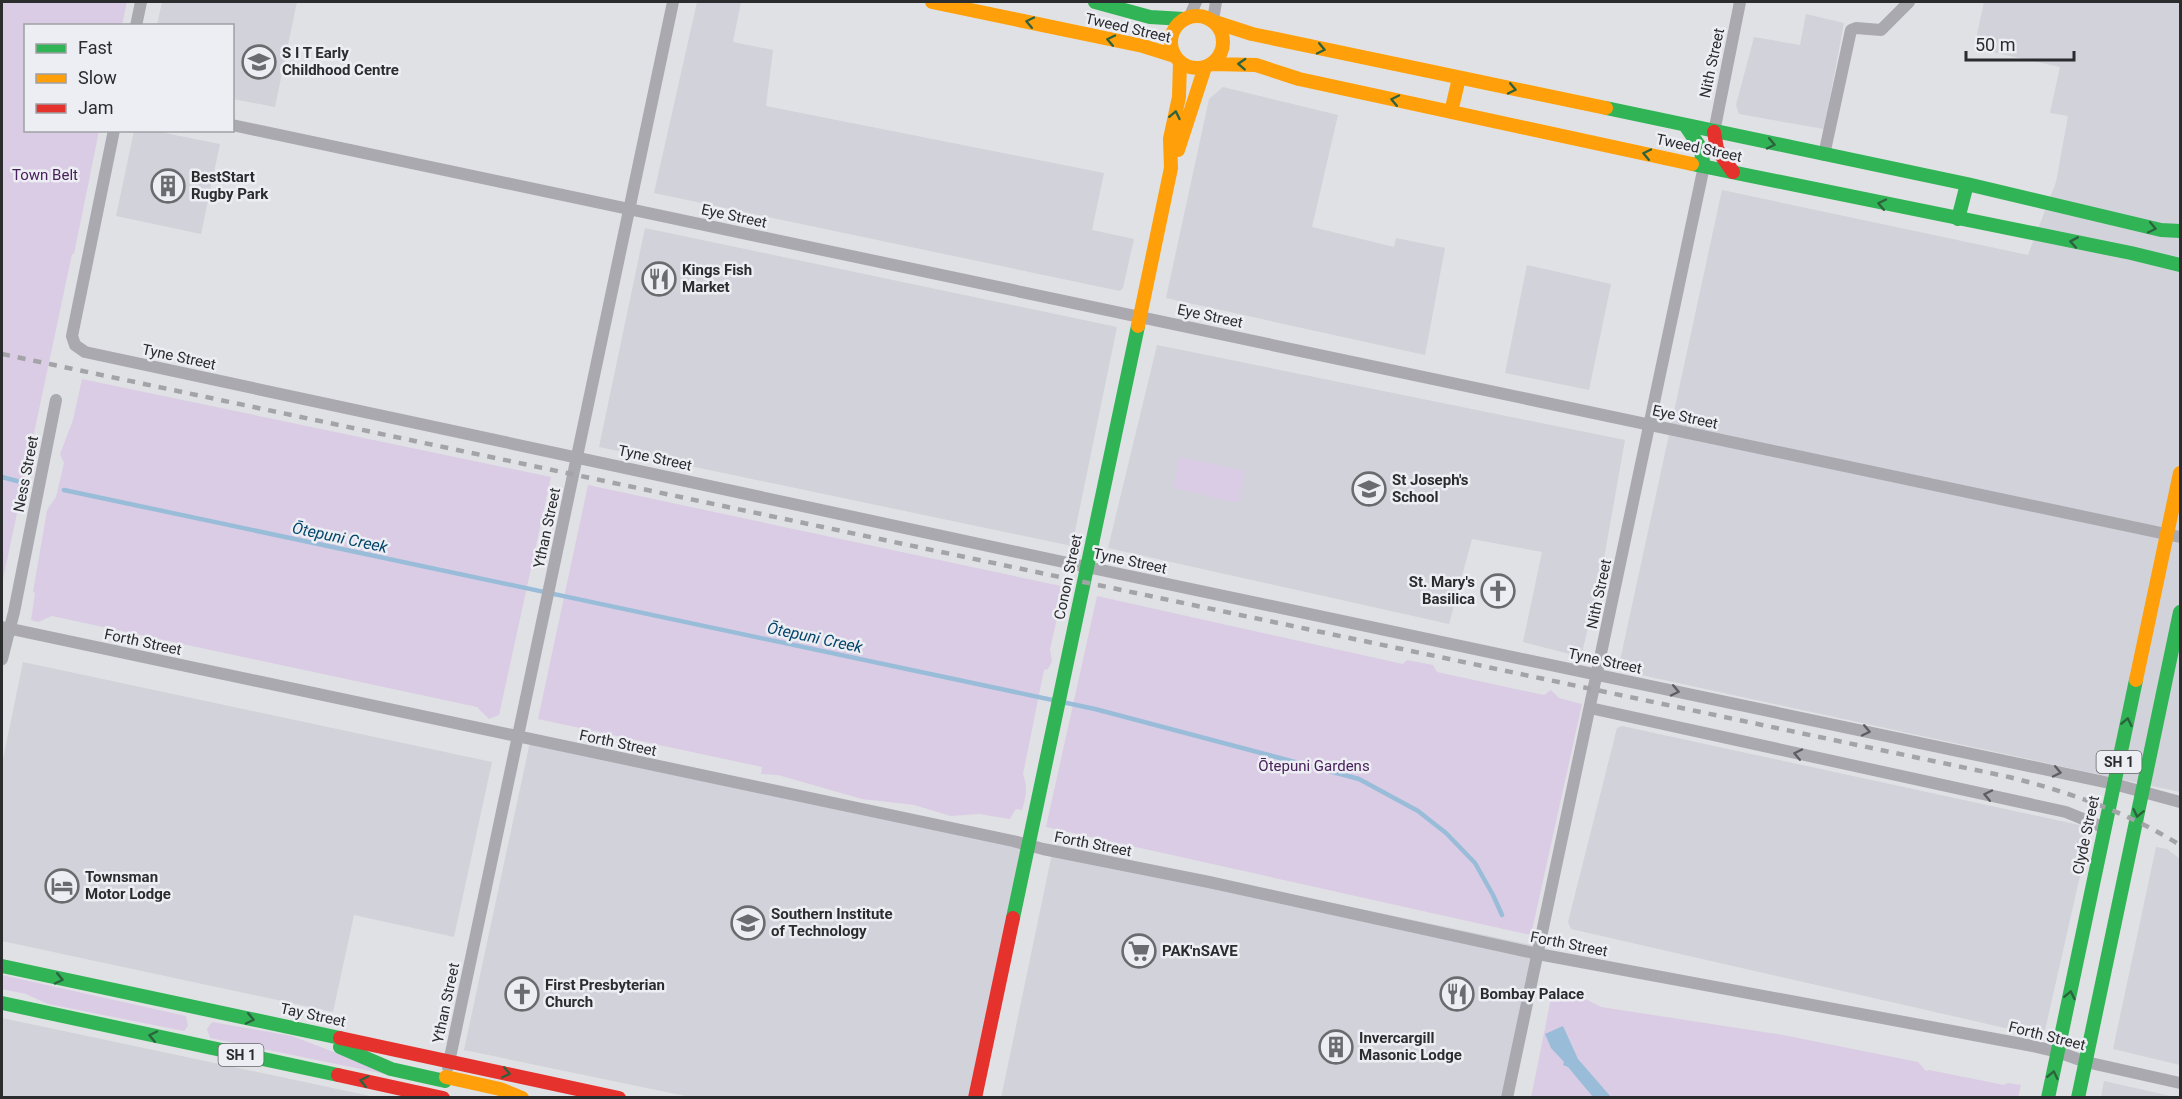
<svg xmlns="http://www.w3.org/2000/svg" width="2182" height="1099" viewBox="0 0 2182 1099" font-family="Roboto,sans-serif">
	<rect width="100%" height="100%" fill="#e0e1e4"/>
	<path fill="#d1d2da" d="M 162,2 L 297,2 L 275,107 L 233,99 L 232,26 L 157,25 Z
		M 697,2 L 741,2 L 733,42 L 773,50 L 766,106 L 1104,173 L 1092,230 L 1134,239 L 1123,288 L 1120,291 L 654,193 Z
		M 1984,2 L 2180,2 L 2180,792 L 1618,670 L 1722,190 L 2028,255 L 2056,182 L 2068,116 L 2050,113 L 2060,67 L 1974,48 Z
		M 1806,14 L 1844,23 L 1824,129 L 1739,114 L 1736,105 L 1754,37 L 1800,45 Z
		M 1223,87 L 1338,115 L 1312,227 L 1394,247 L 1396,238 L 1445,248 L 1425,355 L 1166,298 L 1209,99 Z
		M 134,131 L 155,131 L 220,144 L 201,234 L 116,216 Z
		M 645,228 L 1117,327 L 1072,546 L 599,447 Z
		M 1527,265 L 1611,284 L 1589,390 L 1505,373 Z
		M 1157,345 L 1625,440 L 1603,564 L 1581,657 L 1523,642 L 1542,552 L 1472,539 L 1449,624 L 1108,548 Z
		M 23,662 L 492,762 L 454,937 L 354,915 L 333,1012 L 2,941 L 2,764 Z
		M 1622,726 L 2084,826 L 2090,832 L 2045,1030 L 2027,1033 L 1571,929 L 1568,922 L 1617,728 Z
		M 530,742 L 1022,847 L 968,1097 L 690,1097 L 464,1050 Z
		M 1054,844 L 1541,947 L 1510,1097 L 1001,1098 Z
		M 2156,847 L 2167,849 L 2180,859 L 2180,1065 L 2113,1049 Z
		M 2,1018 L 375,1097 L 2,1097 Z
		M 2104,1081 L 2175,1097 L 2101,1097 Z"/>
	<path fill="#dacce4" d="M 2,2 L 127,2 L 122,25 L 26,26 L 26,130 L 99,131 L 74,254 L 72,254 L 2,584 Z
		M 82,379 L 551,477 L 499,715 L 489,719 L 477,707 L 52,616 L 38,622 L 31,620 L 35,593 L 33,592 L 47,510 L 56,497 L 64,463 L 60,454 L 73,420 Z
		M 1180,457 L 1245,471 L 1238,503 L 1173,488 Z
		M 588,485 L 1061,586 L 1056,608 L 1059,610 L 1050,649 L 1052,661 L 1048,669 L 1044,670 L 1023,774 C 1028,787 1026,797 1022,810 L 1016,809 L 1010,819 L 979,814 L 951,816 L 914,805 L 862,799 L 778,775 L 761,774 L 762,767 L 538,719 Z
		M 1097,596 L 1403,664 L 1407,660 L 1433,665 L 1437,672 L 1544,695 L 1551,690 L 1559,698 L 1582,704 L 1531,935 L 1046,827 Z
		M 2,975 L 186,1016 L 188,1026 L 184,1031 L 48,1004 L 26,994 L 2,989 Z
		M 1553,988 L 1568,990 L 1601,1007 L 1783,1035 L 1918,1062 L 1926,1071 L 1929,1070 L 2004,1085 L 2008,1083 L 2021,1085 L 2018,1098 L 1531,1098 Z
		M 212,1022 L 292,1036 L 399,1077 L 210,1038 L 207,1029 Z"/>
	<path fill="#99bdd9" d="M 1563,1026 L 1578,1059 L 1611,1097 L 1593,1097 L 1568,1067 L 1563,1065 L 1564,1062 L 1551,1048 L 1545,1034 Z"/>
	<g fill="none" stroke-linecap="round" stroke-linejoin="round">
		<path stroke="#99bdd9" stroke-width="4.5" d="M 2,477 L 17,481
			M 64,490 L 1095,709 L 1359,779 L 1418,811 L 1446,833 L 1475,863 L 1493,895 L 1502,915"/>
		<path stroke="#aaa9b0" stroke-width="12" d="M 1190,16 L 1196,2
			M 1213,20 L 1216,2
			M 136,26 L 141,2
			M 232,125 L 2180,537
			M 114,130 L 72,336 L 75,345 L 85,352 L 1068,563 L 2114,784 L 2180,802
			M 1714,132 L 1740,2
			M 1824,155 L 1851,30 L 1856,28 L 1881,30 L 1909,2
			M 2,627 L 1013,841 L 1043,849 L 1209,882 L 1538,954 L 2033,1046 L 2058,1052 L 2086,1062 L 2180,1083
			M 2,659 L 14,612 L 56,400
			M 1590,708 L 2066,812 L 2105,828
			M 448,1067 L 673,2
			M 1507,1098 L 1704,166"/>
		<path stroke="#30b455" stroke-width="14" d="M 1095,2 L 1150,17 L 1184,19
			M 1606,108 L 1967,184 L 2161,230 L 2180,231
			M 1685,125 L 1700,147 L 1704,166
			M 1692,164 L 2131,253 L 2180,265
			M 1958,219 L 1967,184
			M 1013,918 L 1138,326
			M 2,966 L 340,1038
			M 2,1003 L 338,1075
			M 340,1047 L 391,1069 L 445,1081
			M 2048,1098 L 2136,680
			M 2078,1098 L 2180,612"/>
		<path stroke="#ff9f0a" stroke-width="14" d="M 932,2 L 1143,46 L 1175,56
			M1171 42a26 26 0 1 1 52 0a26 26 0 1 1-52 0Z
			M 1215,22 L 1252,34 L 1606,108
			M 1212,64 L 1256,65 L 1299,79 L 1692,164
			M 1451,112 L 1459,78
			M 1178,150 L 1205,67
			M 1138,326 L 1171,168 L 1170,139 L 1179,97 L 1180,62
			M 2136,680 L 2180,473
			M 446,1077 L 500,1089 L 522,1098"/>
		<path stroke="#e5322d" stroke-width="14" d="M 1714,132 L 1717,149 L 1733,172
			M 340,1038 L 619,1098
			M 338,1075 L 443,1098
			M 975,1098 L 1013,918"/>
		<path stroke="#a4a3a8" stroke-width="4.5" stroke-dasharray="8 8" stroke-linecap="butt" d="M 2,354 L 2009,777 C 2069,792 2127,812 2180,845"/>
	</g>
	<defs><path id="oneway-chevron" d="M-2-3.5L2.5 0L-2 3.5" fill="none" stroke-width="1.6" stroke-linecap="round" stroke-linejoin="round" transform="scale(1.5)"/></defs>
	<g stroke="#2d623e">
		<use href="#oneway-chevron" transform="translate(1030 22) rotate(-168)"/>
		<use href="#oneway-chevron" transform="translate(1111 40) rotate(-168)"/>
		<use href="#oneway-chevron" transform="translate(1321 49) rotate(12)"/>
		<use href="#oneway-chevron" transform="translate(1242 64) rotate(-177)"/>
		<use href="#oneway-chevron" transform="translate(1512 89) rotate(12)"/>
		<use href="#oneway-chevron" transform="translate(1395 100) rotate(-168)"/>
		<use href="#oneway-chevron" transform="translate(1175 115) rotate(-78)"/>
		<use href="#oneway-chevron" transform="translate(1771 144) rotate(12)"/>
		<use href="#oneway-chevron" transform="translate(1647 154) rotate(-168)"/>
		<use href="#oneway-chevron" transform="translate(1882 204) rotate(-168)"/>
		<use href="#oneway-chevron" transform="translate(2152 228) rotate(12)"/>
		<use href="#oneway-chevron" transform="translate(2074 242) rotate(-170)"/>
		<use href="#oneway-chevron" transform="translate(2127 722) rotate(-78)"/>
		<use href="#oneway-chevron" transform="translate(2138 813) rotate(102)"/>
		<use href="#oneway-chevron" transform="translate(59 979) rotate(12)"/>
		<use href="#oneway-chevron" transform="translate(2070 995) rotate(-78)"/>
		<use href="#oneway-chevron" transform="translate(250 1019) rotate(12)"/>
		<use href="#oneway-chevron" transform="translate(153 1036) rotate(-168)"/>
		<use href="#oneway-chevron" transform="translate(506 1073) rotate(12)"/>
		<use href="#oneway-chevron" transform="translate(2053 1075) rotate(-78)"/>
		<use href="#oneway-chevron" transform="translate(364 1081) rotate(-168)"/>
	</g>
	<g stroke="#5e5e62">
		<use href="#oneway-chevron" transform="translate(1675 691) rotate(12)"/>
		<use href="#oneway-chevron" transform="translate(1866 731) rotate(12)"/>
		<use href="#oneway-chevron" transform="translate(1798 754) rotate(-168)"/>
		<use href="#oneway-chevron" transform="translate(2057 772) rotate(12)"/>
		<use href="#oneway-chevron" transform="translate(1988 795) rotate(-168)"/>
	</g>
	<defs>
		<symbol id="school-ring" viewBox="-11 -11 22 22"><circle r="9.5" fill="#edeef3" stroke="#6a6b6e" stroke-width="1.5"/><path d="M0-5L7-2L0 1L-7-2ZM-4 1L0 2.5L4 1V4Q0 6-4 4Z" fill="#6a6b6e"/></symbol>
		<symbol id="building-ring" viewBox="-11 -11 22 22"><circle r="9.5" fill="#edeef3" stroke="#6a6b6e" stroke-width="1.5"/><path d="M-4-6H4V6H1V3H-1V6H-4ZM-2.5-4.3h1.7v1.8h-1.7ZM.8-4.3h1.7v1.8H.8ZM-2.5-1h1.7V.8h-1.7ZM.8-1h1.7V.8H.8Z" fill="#6a6b6e"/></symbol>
		<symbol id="restaurant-ring" viewBox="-11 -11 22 22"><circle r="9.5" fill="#edeef3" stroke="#6a6b6e" stroke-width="1.5"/><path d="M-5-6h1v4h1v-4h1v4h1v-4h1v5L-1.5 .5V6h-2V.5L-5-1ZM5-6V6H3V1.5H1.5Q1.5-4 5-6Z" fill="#6a6b6e"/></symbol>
		<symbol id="church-ring" viewBox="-11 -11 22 22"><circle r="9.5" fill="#edeef3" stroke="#6a6b6e" stroke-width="1.5"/><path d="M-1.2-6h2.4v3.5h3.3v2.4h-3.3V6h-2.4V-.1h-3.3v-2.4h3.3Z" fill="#6a6b6e"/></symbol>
		<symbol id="hotel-ring" viewBox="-11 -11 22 22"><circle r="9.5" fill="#edeef3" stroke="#6a6b6e" stroke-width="1.5"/><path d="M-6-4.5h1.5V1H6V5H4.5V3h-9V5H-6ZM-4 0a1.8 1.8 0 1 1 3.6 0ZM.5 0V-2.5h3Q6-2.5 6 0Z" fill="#6a6b6e"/></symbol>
		<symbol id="university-ring" viewBox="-11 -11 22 22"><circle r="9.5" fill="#edeef3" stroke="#6a6b6e" stroke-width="1.5"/><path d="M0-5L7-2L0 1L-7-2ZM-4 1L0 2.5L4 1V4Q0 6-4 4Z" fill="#6a6b6e"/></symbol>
		<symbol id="supermarket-ring" viewBox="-11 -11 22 22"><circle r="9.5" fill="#edeef3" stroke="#6a6b6e" stroke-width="1.5"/><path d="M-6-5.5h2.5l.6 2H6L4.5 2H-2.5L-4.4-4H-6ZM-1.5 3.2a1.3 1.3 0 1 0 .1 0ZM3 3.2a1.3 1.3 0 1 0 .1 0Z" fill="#6a6b6e"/></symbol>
	</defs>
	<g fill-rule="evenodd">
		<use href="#school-ring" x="240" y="43" width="38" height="38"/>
		<use href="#building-ring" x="149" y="167" width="38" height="38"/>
		<use href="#restaurant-ring" x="640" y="260" width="38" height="38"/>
		<use href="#school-ring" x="1350" y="470" width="38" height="38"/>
		<use href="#church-ring" x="1479" y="572" width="38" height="38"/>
		<use href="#hotel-ring" x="43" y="867" width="38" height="38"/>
		<use href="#university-ring" x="729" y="904" width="38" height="38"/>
		<use href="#supermarket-ring" x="1120" y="932" width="38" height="38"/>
		<use href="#church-ring" x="503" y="975" width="38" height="38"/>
		<use href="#restaurant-ring" x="1438" y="975" width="38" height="38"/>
		<use href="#building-ring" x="1317" y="1028" width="38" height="38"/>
	</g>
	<g text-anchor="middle" stroke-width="5" stroke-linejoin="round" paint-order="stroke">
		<g fill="#edeef3" stroke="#656669" stroke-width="1.5">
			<rect x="2096.5" y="751" width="45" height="22" rx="4.5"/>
			<rect x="218.5" y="1044" width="45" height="22" rx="4.5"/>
		</g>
		<g font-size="14" font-weight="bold" fill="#2b2c2e">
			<text x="2119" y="767">SH 1</text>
			<text x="241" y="1060">SH 1</text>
		</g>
		<g font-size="15" fill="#2b2c2e" stroke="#edeef3">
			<text transform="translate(1128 28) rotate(13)" y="5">Tweed Street</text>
			<text transform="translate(1712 63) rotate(-78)" y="5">Nith Street</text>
			<text transform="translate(1699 148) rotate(12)" y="5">Tweed Street</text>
			<text transform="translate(734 216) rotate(12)" y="5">Eye Street</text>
			<text transform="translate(1210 316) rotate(12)" y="5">Eye Street</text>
			<text transform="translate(179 357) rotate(12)" y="5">Tyne Street</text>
			<text transform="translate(1685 417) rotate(12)" y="5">Eye Street</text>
			<text transform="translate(655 458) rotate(12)" y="5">Tyne Street</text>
			<text transform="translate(26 474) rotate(-79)" y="5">Ness Street</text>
			<text transform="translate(547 528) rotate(-78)" y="5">Ythan Street</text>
			<text transform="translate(1130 561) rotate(12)" y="5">Tyne Street</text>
			<text transform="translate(1068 577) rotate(-78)" y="5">Conon Street</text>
			<text transform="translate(1599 594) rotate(-78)" y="5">Nith Street</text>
			<text transform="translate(143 642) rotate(12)" y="5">Forth Street</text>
			<text transform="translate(1605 661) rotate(12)" y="5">Tyne Street</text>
			<text transform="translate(618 743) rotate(12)" y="5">Forth Street</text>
			<text transform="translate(2086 835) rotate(-78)" y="5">Clyde Street</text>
			<text transform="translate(1093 844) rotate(11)" y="5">Forth Street</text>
			<text transform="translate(1569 944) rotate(11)" y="5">Forth Street</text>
			<text transform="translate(446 1003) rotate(-78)" y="5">Ythan Street</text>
			<text transform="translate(313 1015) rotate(12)" y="5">Tay Street</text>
			<text transform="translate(2047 1036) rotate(14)" y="5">Forth Street</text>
		</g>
		<g font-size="15" font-weight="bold" fill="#2b2c2e" stroke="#edeef3" text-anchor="start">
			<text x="282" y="58">S I T Early<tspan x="282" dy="17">Childhood Centre</tspan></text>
			<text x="191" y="182">BestStart<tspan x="191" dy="17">Rugby Park</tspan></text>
			<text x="682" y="275">Kings Fish<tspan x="682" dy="17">Market</tspan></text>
			<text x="1392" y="485">St Joseph's<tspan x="1392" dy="17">School</tspan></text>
			<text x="1475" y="587" text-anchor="end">St. Mary's<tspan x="1475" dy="17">Basilica</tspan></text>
			<text x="85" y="882">Townsman<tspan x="85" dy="17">Motor Lodge</tspan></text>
			<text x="771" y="919">Southern Institute<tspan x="771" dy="17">of Technology</tspan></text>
			<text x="1162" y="956">PAK'nSAVE</text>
			<text x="545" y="990">First Presbyterian<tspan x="545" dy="17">Church</tspan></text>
			<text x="1480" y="999">Bombay Palace</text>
			<text x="1359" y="1043">Invercargill<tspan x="1359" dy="17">Masonic Lodge</tspan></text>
		</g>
		<g font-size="15" fill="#49205b" stroke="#edeef3">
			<text x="45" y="180">Town Belt</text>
			<text x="1314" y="771">Ōtepuni Gardens</text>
		</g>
		<g font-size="16" font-style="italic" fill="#04456a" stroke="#edeef3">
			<text transform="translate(340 537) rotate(12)" y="6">Ōtepuni Creek</text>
			<text transform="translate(815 637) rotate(12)" y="6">Ōtepuni Creek</text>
		</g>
	</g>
	<rect width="2182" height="1099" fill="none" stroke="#2b2c2e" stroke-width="6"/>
	<rect x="24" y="24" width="210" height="108" fill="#edeef3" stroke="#9fa0a4" stroke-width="1.5"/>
	<rect x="36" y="44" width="30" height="9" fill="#30b455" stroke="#9fa0a4" stroke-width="1.5"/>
	<text x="78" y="54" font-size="18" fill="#2b2c2e">Fast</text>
	<rect x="36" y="74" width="30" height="9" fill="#ff9f0a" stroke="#9fa0a4" stroke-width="1.5"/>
	<text x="78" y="84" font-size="18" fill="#2b2c2e">Slow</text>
	<rect x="36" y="104" width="30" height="9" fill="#e5322d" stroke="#9fa0a4" stroke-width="1.5"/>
	<text x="78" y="114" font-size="18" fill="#2b2c2e">Jam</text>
	<path d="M1966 51v9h108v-9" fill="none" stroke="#2b2c2e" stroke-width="3"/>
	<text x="1975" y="51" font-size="18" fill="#2b2c2e" stroke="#edeef3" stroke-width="4.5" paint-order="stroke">50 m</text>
</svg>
